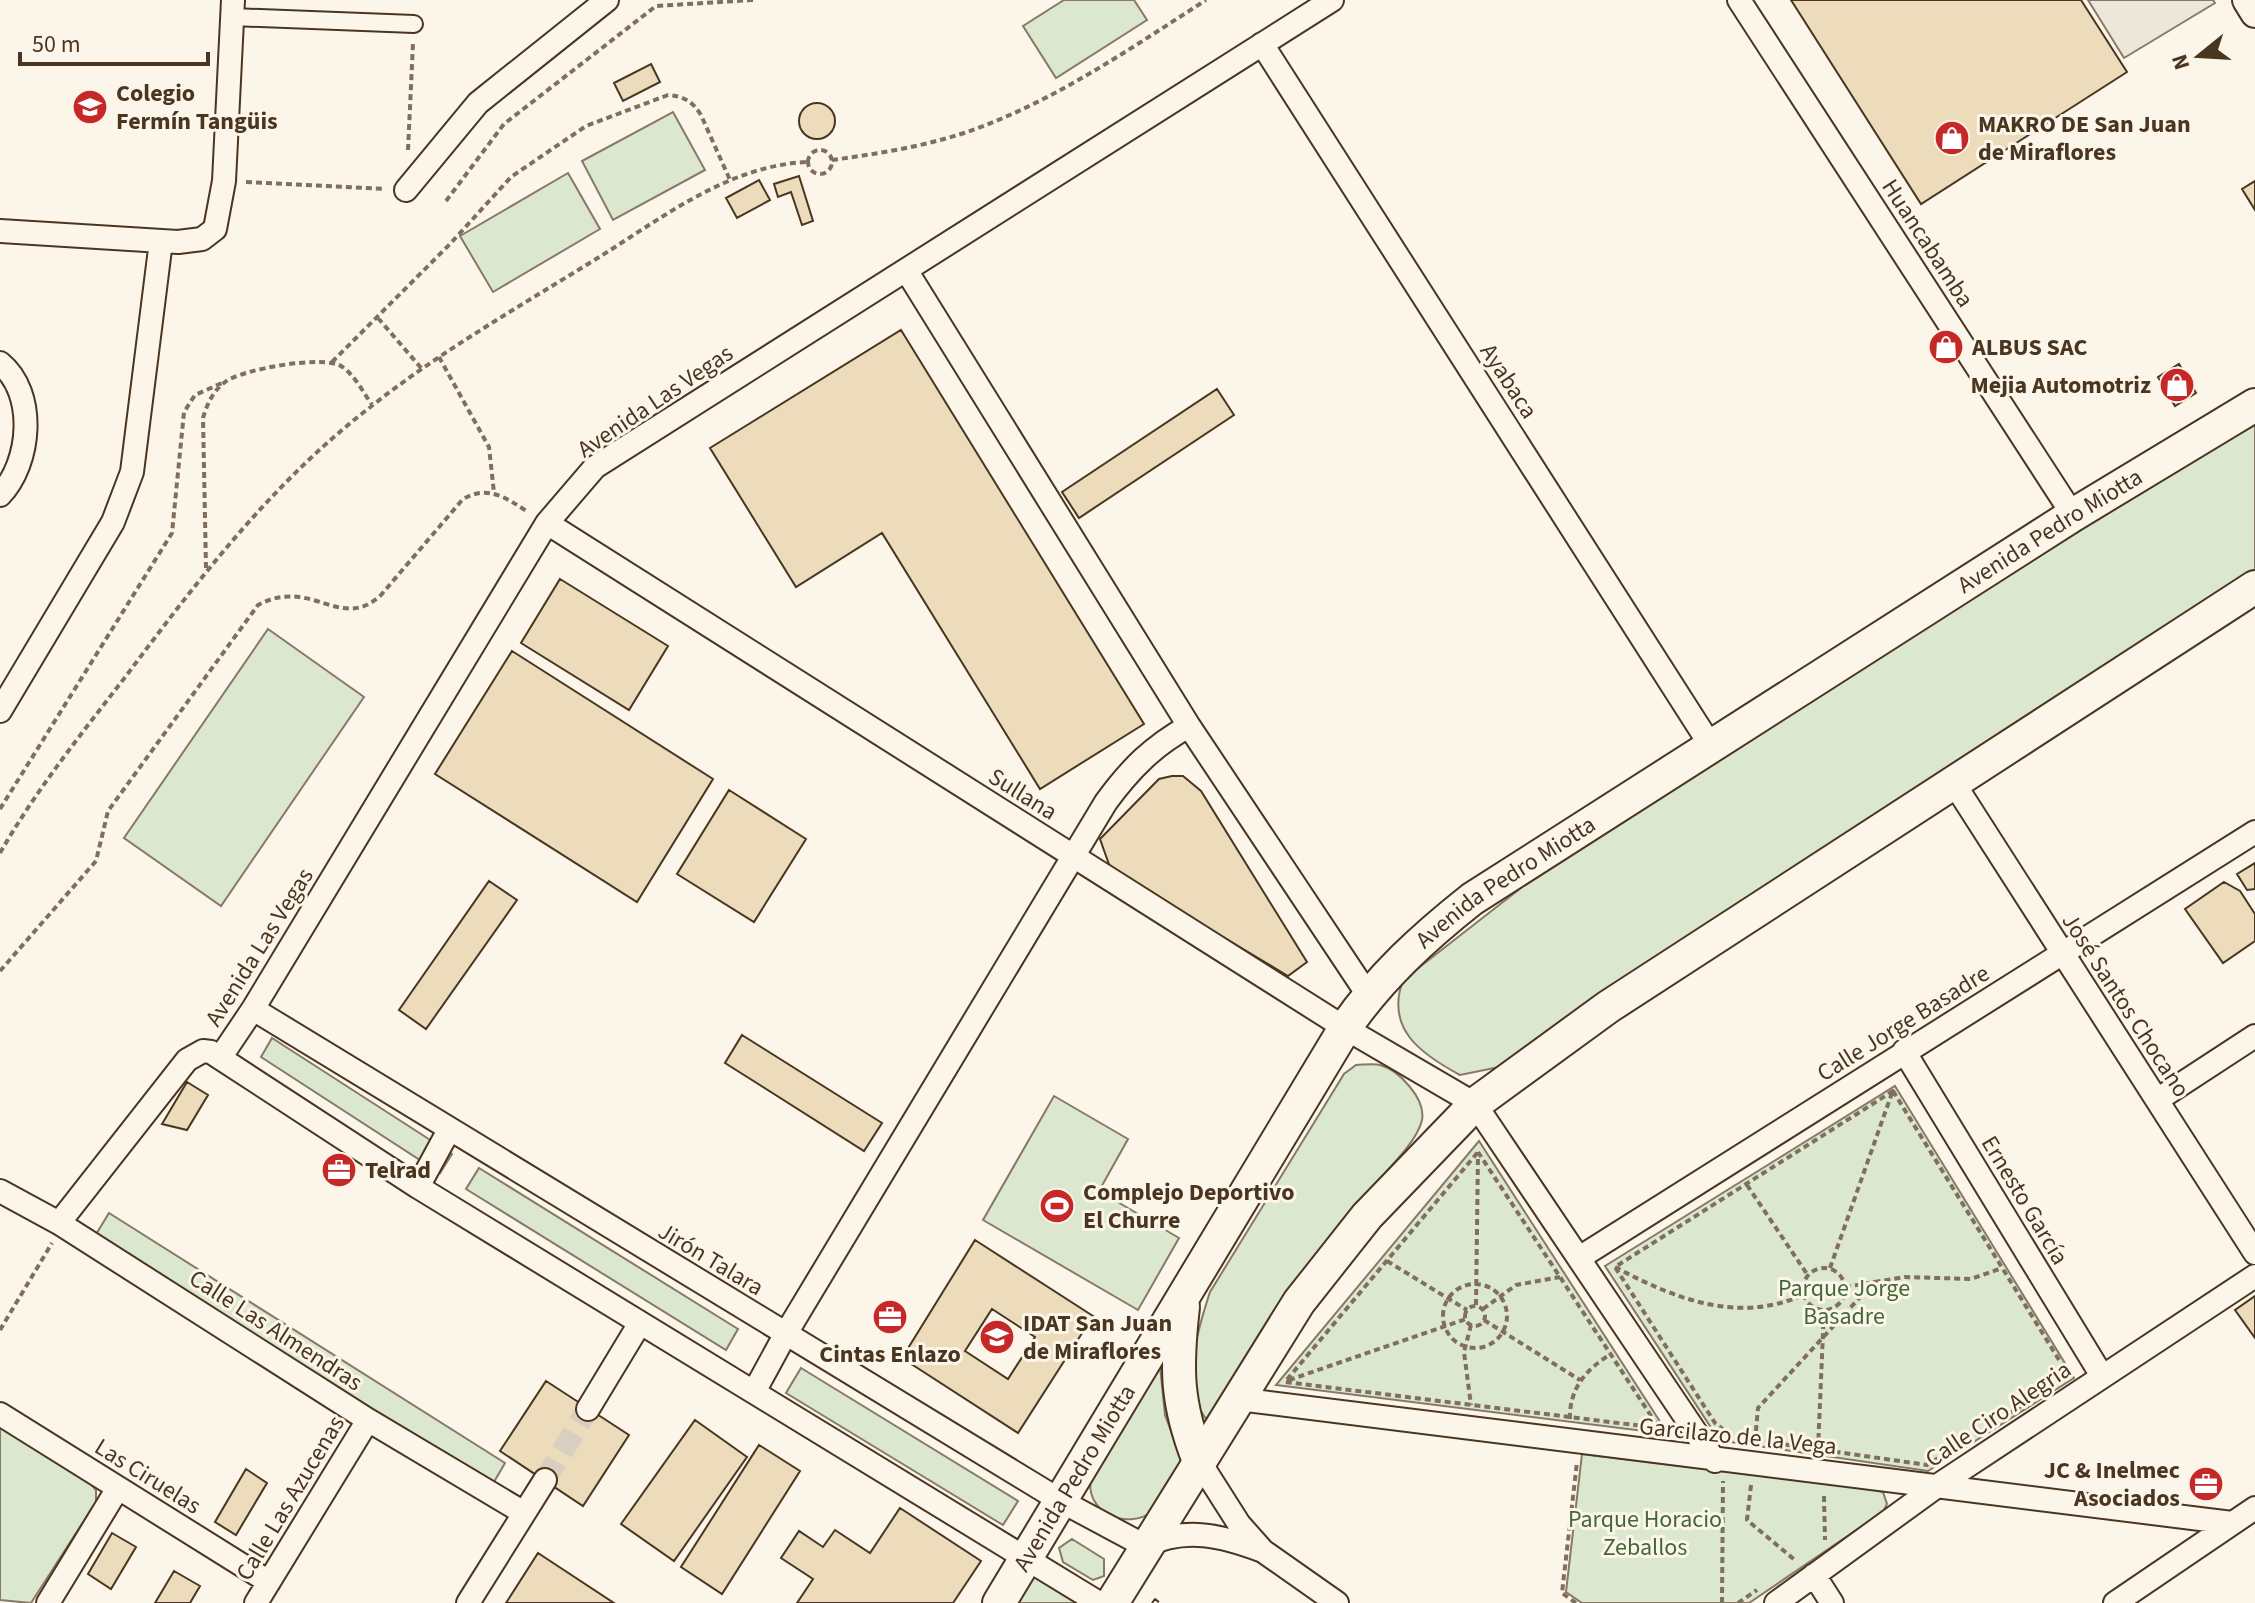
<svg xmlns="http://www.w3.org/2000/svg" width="2255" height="1603" viewBox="0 0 2255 1603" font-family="'Source Sans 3',sans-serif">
	<rect width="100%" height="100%" fill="#fbf6e9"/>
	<path fill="#dce7d0" stroke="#887966" stroke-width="2" d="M 1064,0 L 1134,0 L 1147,20 L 1056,78 L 1023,26 Z
		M 673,112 L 705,170 L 613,220 L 582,161 Z
		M 568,173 L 600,229 L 493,292 L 460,236 Z
		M 2255,425 L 2255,577 L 1641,966 L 1504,1066 L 1460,1075 C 1421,1054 1385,1029 1403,980 L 1535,877 L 2133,492 Z
		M 268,629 L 364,697 L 221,906 L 124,838 Z
		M 272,1038 L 452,1154 L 440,1173 L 261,1057 Z
		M 1356,1065 C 1363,1065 1373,1063 1380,1065 C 1399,1070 1426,1099 1422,1120 C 1417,1144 1379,1177 1363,1198 C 1310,1270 1262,1347 1211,1421 L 1207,1420 C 1179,1386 1198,1329 1210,1292 L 1344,1074 Z
		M 1895,1086 L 2074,1378 L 1928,1471 L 1724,1441 L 1712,1429 L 1605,1266 Z
		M 1054,1096 L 1128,1139 L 1099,1191 L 1179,1238 L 1138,1310 L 983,1220 Z
		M 1479,1141 L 1668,1434 L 1276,1385 Z
		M 479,1168 L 738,1329 L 726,1350 L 466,1189 Z
		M 109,1213 L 505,1463 L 491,1487 L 95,1236 Z
		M 1160,1366 L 1165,1415 L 1183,1463 C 1175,1477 1167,1502 1154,1511 C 1126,1531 1084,1513 1091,1477 Z
		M 801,1368 L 1018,1501 L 1003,1525 L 786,1393 Z
		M 0,1424 L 85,1477 L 96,1490 L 96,1502 L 31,1603 L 0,1600 Z
		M 1582,1454 L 1875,1490 L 1883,1492 L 1887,1504 L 1883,1512 L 1749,1603 L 1582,1603 L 1566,1592 Z
		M 1072,1539 L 1104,1559 L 1104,1576 L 1093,1580 L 1063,1562 L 1059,1548 Z
		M 1033,1574 L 1079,1603 L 1016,1603 Z"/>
	<path fill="#ede7d9" stroke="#887966" stroke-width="2" d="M 2088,0 L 2213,0 L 2215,3 L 2124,58 Z"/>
	<path fill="#ecdcbc" stroke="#4a3520" stroke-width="2" fill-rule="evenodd" d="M 1791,0 L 2081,0 L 2127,72 L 1921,204 Z
		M 651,64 L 660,82 L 623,101 L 614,83 Z
		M799 121a18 18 0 1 1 36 0a18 18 0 1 1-36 0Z
		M 799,176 L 813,221 L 802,225 L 791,192 L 778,197 L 774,184 Z
		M 759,180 L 770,200 L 737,218 L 726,198 Z
		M 2255,181 L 2255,210 L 2242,189 Z
		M 901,330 L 1144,724 L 1040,789 L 882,533 L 796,587 L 710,448 Z
		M 2179,364 L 2196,393 L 2175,406 L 2158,377 Z
		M 1217,389 L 1234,415 L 1079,518 L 1062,492 Z
		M 560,579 L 668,646 L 629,710 L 521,643 Z
		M 512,651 L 713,779 L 637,902 L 435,774 Z
		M 1172,776 L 1183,776 L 1201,791 L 1307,962 L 1288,976 L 1111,870 L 1100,839 L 1159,779 Z
		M 729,790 L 806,839 L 754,922 L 677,874 Z
		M 2255,863 L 2255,889 L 2247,890 L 2237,874 Z
		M 489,881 L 517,900 L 426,1029 L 399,1010 Z
		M 2224,882 L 2240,891 L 2255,914 L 2255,941 L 2223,963 L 2185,909 Z
		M 742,1035 L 882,1123 L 864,1151 L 725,1063 Z
		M 187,1082 L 208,1095 L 187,1130 L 162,1124 Z
		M 975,1240 L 1093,1316 L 1018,1433 L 902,1358 ZM 992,1309 L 1035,1337 L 1008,1379 L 965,1351 Z
		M 2255,1296 L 2255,1338 L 2235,1310 Z
		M 546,1381 L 629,1435 L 583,1506 L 500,1451 Z
		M 695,1420 L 747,1457 L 674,1561 L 621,1524 Z
		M 759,1445 L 800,1471 L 722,1594 L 681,1567 Z
		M 246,1469 L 267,1483 L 236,1535 L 215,1522 Z
		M 900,1508 L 981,1561 L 953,1603 L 797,1603 L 813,1579 L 781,1558 L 799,1531 L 823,1547 L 835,1530 L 870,1553 Z
		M 112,1533 L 136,1547 L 111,1589 L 88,1574 Z
		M 538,1553 L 614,1603 L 506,1603 Z
		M 174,1571 L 200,1586 L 190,1603 L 155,1603 Z"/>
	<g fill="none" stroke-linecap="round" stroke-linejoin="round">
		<path stroke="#d8cfc1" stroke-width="22" stroke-dasharray="22 11" stroke-linecap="butt" d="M 545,1480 L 588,1409"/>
		<defs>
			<path id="pedestrian" d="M 232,17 L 414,24"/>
			<path id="minor" d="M 1739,0 L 2073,515
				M 1262,44 L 1711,746
				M 406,190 L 478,103 L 607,0
				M 0,231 L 178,242 L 202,239 L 215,229 L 224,181 L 233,0
				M 906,270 L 1189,726 L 1368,995
				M 0,363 C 37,393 31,463 0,495
				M 547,523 L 1345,1028 L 1475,1104 L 1715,1461
				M 0,711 L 113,522 L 132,472 L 161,241
				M 1955,785 L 2255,1253
				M 253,1009 L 1061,1501 L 1145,1546 C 1185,1526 1223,1536 1263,1551
				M 1904,1051 L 2102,1376
				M 220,1058 L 253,1009 L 547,523 L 595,467 L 1332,0
				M 2157,1100 L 2255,1036
				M 418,1187 L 449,1130
				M 0,1191 L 59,1223 L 368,1420 L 524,1513
				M 59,1223 L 187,1060 L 203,1051 L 211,1052 L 418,1187 L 1099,1603
				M 1579,1258 L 2255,832
				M 754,1392 L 785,1335 L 1106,802 C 1130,769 1153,746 1189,726
				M 1238,1399 L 2232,1523
				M 588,1409 L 640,1323
				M 0,1414 L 269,1582
				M 1199,1461 L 1239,1524 L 1263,1551 L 1337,1603
				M 1814,1575 L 1832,1603
				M 48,1603 L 118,1488
				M 256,1603 L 368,1420
				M 468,1603 L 545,1480
				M 1776,1603 L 1940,1484 L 2255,1276
				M 2115,1603 L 2255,1508"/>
			<path id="tertiary" d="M 2247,0 L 2255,13"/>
			<g id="secondary">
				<path d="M 1183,1307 C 1176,1368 1176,1403 1199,1461"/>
				<path id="s1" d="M 999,1603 L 1345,1028 C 1380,977 1424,937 1472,899 L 2073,515 L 2255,405"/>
				<path d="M 1112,1603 L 1299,1302 L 1367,1216 L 1475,1104 L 1608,1007 L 2255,587"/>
			</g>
		</defs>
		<use href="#pedestrian" stroke="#4a3520" stroke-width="20"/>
		<use href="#minor" stroke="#4a3520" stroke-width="26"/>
		<use href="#tertiary" stroke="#4a3520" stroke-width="32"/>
		<use href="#secondary" stroke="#4a3520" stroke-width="36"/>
		<path stroke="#7f6f5c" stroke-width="4" stroke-dasharray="6 4" stroke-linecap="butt" d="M 408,150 L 413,43
			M808 162a12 12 0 1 1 24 0a12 12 0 1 1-24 0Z
			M 832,160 C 876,154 921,147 964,133 C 1052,103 1128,50 1206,0
			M 246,182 L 385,189
			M 446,201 L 504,124 L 656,6 L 753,0
			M 378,318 L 422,369
			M 439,357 L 489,447 L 494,493
			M 332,362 L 450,244 L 511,177 L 586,126 L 668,95 C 684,96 693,102 701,115 L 730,180
			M 206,568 L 203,418 C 207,404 213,391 225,382 C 242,369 323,355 341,366 C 354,374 363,392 372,405
			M 0,809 L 172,533 L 184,412 L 195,395 L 222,383
			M 0,853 C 36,790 82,733 126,676 C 198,580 269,487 364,412 C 436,354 517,308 596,259 C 661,219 728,165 808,162
			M 0,971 L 96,861 L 108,811 L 258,605 C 312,576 340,633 381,595 L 463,499 C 488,485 505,497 528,512
			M 1893,1091 L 2069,1376 L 1927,1465 L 1733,1437 L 1715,1423 L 1615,1267 Z
			M 1478,1152 L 1659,1428 L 1285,1382 Z
			M 1747,1185 L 1807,1274
			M 1387,1261 L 1467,1310
			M 1615,1267 C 1675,1299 1738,1324 1803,1295
			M1803 1289a21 21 0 1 1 42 0a21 21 0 1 1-42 0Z
			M 1830,1268 L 1892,1093
			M1443 1316a32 32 0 1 1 64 0a32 32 0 1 1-64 0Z
			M 1845,1287 L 1905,1277 L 1971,1279 L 2002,1268
			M 1476,1305 L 1478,1152
			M1465 1316a10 10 0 1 1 20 0a10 10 0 1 1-20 0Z
			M 1483,1309 L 1516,1285 L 1560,1277
			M 1484,1320 L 1580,1380
			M 1471,1325 L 1464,1352 L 1471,1405
			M 0,1330 L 52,1243
			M 1289,1380 L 1466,1319
			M 1570,1419 C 1569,1389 1586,1369 1611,1354
			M 1755,1441 L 1758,1408 L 1875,1281
			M 1818,1449 L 1824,1310
			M 1751,1485 L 1747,1520 L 1796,1561
			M 1824,1496 L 1825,1540
			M 1576,1603 L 1562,1593 L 1577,1462
			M 1722,1603 L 1723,1481
			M 1738,1603 L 1757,1590"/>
		<use href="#pedestrian" stroke="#fbf6e9" stroke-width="16"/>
		<use href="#minor" stroke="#fbf6e9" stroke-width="22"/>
		<use href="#tertiary" stroke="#fbf6e9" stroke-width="28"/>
		<use href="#secondary" stroke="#fbf6e9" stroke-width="32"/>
		<path stroke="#4a3520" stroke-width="2" stroke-dasharray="10 4" stroke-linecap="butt" d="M 1152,1603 L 1155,1599 L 1160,1603"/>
	</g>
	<defs>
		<symbol id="school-disc" viewBox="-11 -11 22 22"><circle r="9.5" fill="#c62828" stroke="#fbf6e9"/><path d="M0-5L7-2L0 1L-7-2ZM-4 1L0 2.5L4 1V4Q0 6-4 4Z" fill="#fff"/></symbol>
		<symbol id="shop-disc" viewBox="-11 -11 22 22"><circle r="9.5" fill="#c62828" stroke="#fbf6e9"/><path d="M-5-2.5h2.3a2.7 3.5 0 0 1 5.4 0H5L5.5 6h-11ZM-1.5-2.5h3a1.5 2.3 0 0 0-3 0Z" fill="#fff"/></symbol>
		<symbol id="office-disc" viewBox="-11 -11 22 22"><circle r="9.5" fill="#c62828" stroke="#fbf6e9"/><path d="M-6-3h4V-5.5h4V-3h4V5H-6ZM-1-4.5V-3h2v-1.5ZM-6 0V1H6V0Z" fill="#fff"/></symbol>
		<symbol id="stadium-disc" viewBox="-11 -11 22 22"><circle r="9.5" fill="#c62828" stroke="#fbf6e9"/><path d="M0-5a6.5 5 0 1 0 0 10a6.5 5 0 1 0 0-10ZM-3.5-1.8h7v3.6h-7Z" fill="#fff"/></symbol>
		<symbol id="university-disc" viewBox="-11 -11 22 22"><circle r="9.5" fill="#c62828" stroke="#fbf6e9"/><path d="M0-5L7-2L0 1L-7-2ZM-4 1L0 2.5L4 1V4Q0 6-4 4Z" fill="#fff"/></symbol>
	</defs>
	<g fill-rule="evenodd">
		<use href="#school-disc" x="70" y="87" width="40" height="40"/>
		<use href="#shop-disc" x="1932" y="118" width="40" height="40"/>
		<use href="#shop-disc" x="1926" y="327" width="40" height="40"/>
		<use href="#shop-disc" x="2157" y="365" width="40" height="40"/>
		<use href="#office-disc" x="319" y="1150" width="40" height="40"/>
		<use href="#stadium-disc" x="1037" y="1186" width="40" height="40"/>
		<use href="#office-disc" x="870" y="1297" width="40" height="40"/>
		<use href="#university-disc" x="977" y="1317" width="40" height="40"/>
		<use href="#office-disc" x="2186" y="1464" width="40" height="40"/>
	</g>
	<g text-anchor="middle" stroke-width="6" stroke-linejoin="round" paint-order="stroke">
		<g font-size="24" font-weight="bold" fill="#4a3520" stroke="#fbf6e9" text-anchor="start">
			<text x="116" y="101">Colegio<tspan x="116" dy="28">Fermín Tangüis</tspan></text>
			<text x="1978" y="132">MAKRO DE San Juan<tspan x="1978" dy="28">de Miraflores</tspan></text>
			<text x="1972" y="355">ALBUS SAC</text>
			<text x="2151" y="393" text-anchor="end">Mejia Automotriz</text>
			<text x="365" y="1178">Telrad</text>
			<text x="1083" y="1200">Complejo Deportivo<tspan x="1083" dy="28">El Churre</tspan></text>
			<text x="1023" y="1331">IDAT San Juan<tspan x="1023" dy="28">de Miraflores</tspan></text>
			<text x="890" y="1362" text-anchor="middle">Cintas Enlazo</text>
			<text x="2180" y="1478" text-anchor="end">JC &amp; Inelmec<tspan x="2180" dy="28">Asociados</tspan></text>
		</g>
		<g font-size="24" fill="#4a3520" stroke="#fbf6e9">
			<text transform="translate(1928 243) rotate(57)" y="8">Huancabamba</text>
			<text transform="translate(1509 381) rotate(57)" y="8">Ayabaca</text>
			<text transform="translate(655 401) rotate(-34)" y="8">Avenida Las Vegas</text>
			<text dy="8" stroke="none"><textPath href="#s1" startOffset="1538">Avenida Pedro Miotta</textPath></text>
			<text transform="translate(1023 794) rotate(32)" y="8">Sullana</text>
			<text dy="8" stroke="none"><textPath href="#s1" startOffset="890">Avenida Pedro Miotta</textPath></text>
			<text transform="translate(259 947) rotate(-58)" y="8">Avenida Las Vegas</text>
			<text transform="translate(2126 1005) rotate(57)" y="8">José Santos Chocano</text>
			<text transform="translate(1903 1023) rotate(-32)" y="8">Calle Jorge Basadre</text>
			<text transform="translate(2025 1200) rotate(59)" y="8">Ernesto García</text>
			<text transform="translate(711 1259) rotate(31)" y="8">Jirón Talara</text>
			<text transform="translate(276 1330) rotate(33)" y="8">Calle Las Almendras</text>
			<text transform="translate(1998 1414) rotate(-34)" y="8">Calle Ciro Alegria</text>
			<text transform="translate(1738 1436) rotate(6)" y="8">Garcilazo de la Vega</text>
			<text transform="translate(148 1476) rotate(32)" y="8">Las Ciruelas</text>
			<text dy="8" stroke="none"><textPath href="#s1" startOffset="146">Avenida Pedro Miotta</textPath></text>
			<text transform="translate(290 1498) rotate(-59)" y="8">Calle Las Azucenas</text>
		</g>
		<g font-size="24" fill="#436837" stroke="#fbf6e9">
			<text x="1844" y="1296">Parque Jorge<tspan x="1844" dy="28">Basadre</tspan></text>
			<text x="1645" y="1527">Parque Horacio<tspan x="1645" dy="28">Zeballos</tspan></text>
		</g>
	</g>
	<g transform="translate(2199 56) rotate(252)" stroke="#fbf6e9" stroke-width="6" paint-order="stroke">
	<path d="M0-6L14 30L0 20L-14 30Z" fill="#4a3520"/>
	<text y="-12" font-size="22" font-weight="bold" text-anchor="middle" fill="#4a3520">N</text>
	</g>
	<path d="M20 52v12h188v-12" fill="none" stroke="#4a3520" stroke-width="4"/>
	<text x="32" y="52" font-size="24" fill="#4a3520" stroke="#fbf6e9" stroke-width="6" paint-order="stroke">50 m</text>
</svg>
